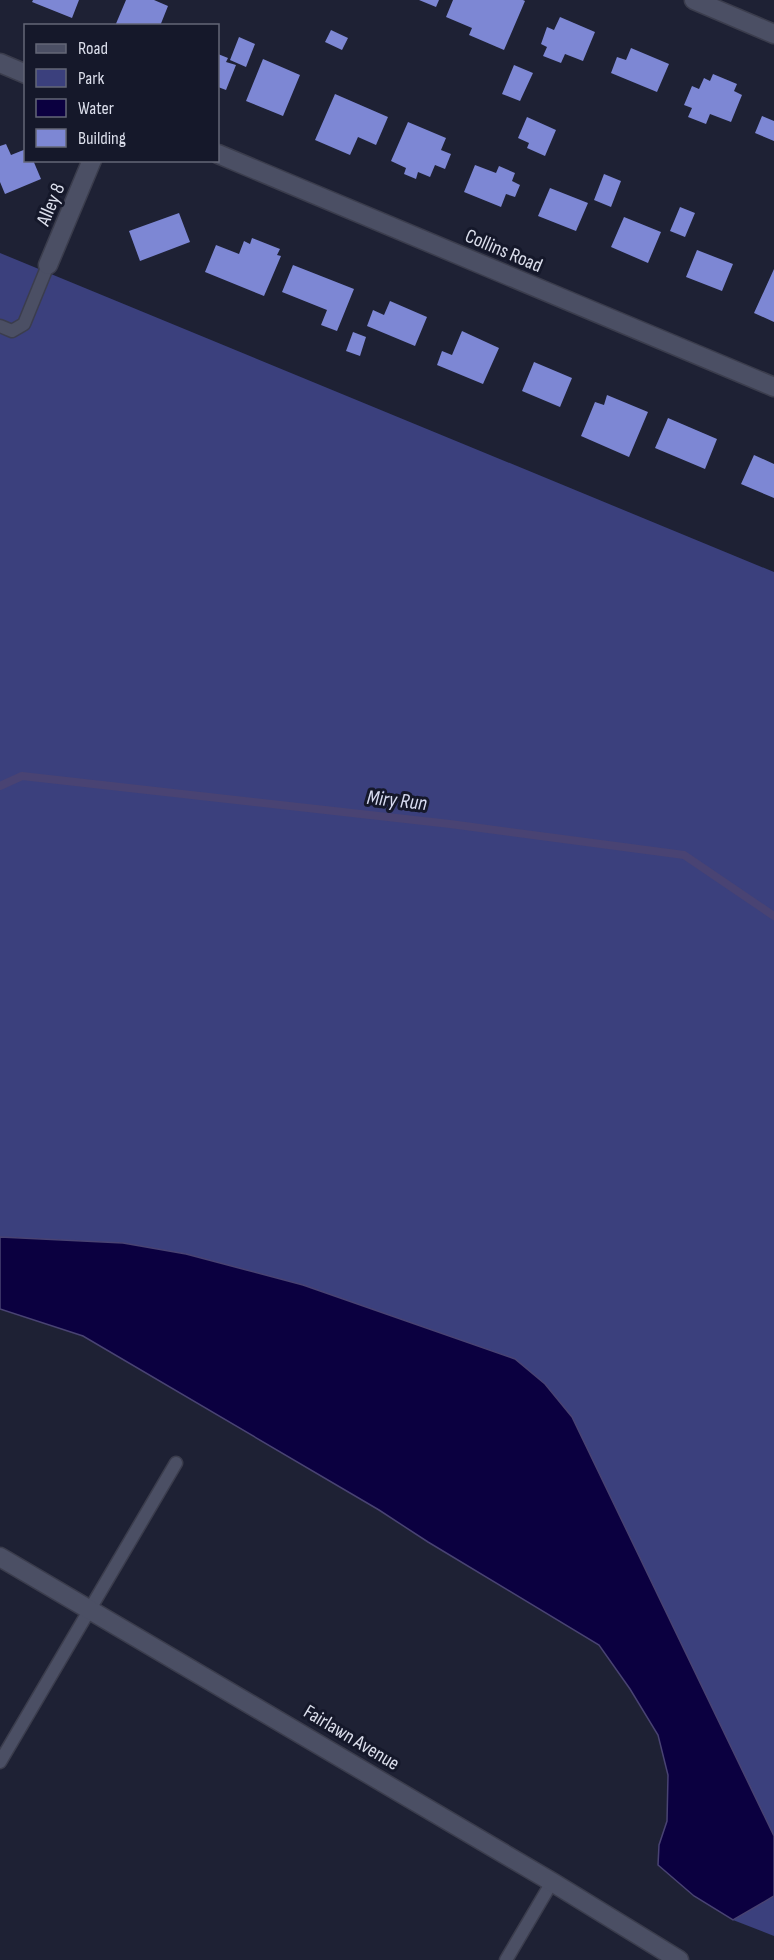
<svg xmlns="http://www.w3.org/2000/svg" width="774" height="1960" viewBox="0 0 774 1960" font-family="'Sofia Sans Condensed',sans-serif">
	<rect width="100%" height="100%" fill="#1e2134"/>
	<path fill="#3b407d" d="M 0,253 L 774,572 L 774,1836 L 572,1417 L 545,1384 L 515,1360 L 303,1285 L 186,1254 L 123,1243 L 0,1237 Z
		M 774,1896 L 774,1936 L 733,1920 Z"/>
	<path fill="#0b0040" stroke="#494373" stroke-width="1.5" d="M 0,1237 L 123,1243 L 186,1254 L 303,1285 L 515,1359 L 545,1384 L 572,1417 L 774,1836 L 774,1896 L 733,1920 L 694,1896 L 658,1865 L 659,1845 L 667,1821 L 668,1775 L 658,1735 L 630,1689 L 599,1645 L 428,1542 L 379,1510 L 83,1336 L 0,1309 Z"/>
	<g fill="none" stroke-linecap="round" stroke-linejoin="round">
		<path stroke="#494373" stroke-width="8" d="M 0,786 L 22,776 L 450,824 L 684,855 L 774,916"/>
	</g>
	<path fill="#7d87d4" d="M 33,0 L 79,0 L 72,18 L 32,2 Z
		M 126,0 L 154,0 L 168,6 L 160,26 L 115,26 Z
		M 419,0 L 439,0 L 436,7 Z
		M 453,0 L 523,0 L 525,1 L 504,50 L 469,35 L 472,28 L 446,17 Z
		M 560,17 L 595,32 L 583,61 L 565,54 L 561,63 L 543,56 L 547,47 L 541,44 L 547,27 L 554,30 Z
		M 331,30 L 348,38 L 342,50 L 325,42 Z
		M 239,37 L 255,44 L 246,67 L 230,60 Z
		M 631,48 L 669,64 L 657,92 L 611,73 L 617,57 L 626,60 Z
		M 218,54 L 228,58 L 226,62 L 236,65 L 226,90 L 218,87 Z
		M 263,59 L 300,75 L 283,116 L 246,101 Z
		M 514,65 L 533,73 L 520,101 L 502,94 Z
		M 713,74 L 737,84 L 734,91 L 742,95 L 731,122 L 710,114 L 706,124 L 688,117 L 692,108 L 684,105 L 692,86 L 699,89 L 704,78 L 710,81 Z
		M 335,94 L 388,117 L 376,145 L 358,137 L 350,155 L 315,140 Z
		M 762,116 L 774,121 L 774,141 L 755,133 Z
		M 527,117 L 556,130 L 545,156 L 527,148 L 529,143 L 518,138 Z
		M 408,122 L 446,138 L 441,150 L 451,154 L 445,169 L 435,165 L 430,177 L 418,172 L 416,179 L 404,174 L 406,168 L 391,161 Z
		M 6,144 L 11,155 L 26,149 L 26,160 L 33,160 L 41,179 L 5,194 L 0,182 L 0,146 Z
		M 475,165 L 496,173 L 499,166 L 515,173 L 512,181 L 520,185 L 515,197 L 506,194 L 501,207 L 464,192 Z
		M 604,174 L 621,181 L 611,207 L 594,200 Z
		M 550,188 L 588,203 L 576,231 L 538,216 Z
		M 680,207 L 695,213 L 685,237 L 670,231 Z
		M 179,213 L 190,242 L 140,261 L 129,231 Z
		M 624,217 L 661,232 L 648,263 L 611,247 Z
		M 252,238 L 280,249 L 277,255 L 281,256 L 264,296 L 205,272 L 216,245 L 239,254 L 244,241 L 250,244 Z
		M 697,250 L 733,264 L 722,291 L 686,277 Z
		M 293,265 L 354,289 L 337,331 L 321,325 L 327,310 L 282,292 Z
		M 774,269 L 774,322 L 754,313 Z
		M 390,301 L 427,317 L 415,346 L 367,326 L 373,310 L 384,315 Z
		M 462,331 L 499,348 L 483,384 L 437,365 L 442,351 L 452,355 Z
		M 353,332 L 366,337 L 360,356 L 346,351 Z
		M 534,362 L 572,378 L 560,407 L 522,391 Z
		M 607,395 L 648,412 L 629,457 L 581,436 L 595,402 L 604,405 Z
		M 668,418 L 717,439 L 705,469 L 655,448 Z
		M 754,455 L 774,464 L 774,498 L 741,484 Z"/>
	<g fill="none" stroke-linecap="round" stroke-linejoin="round">
		<defs>
			<path id="lane" d="M 0,326 L 12,331 L 24,324 L 48,265
				M 0,1762 L 176,1463
				M 506,1960 L 552,1882"/>
			<path id="street" d="M 694,0 L 774,34
				M 0,63 L 26,74
				M 218,154 L 774,387
				M 48,265 L 92,160
				M 0,1557 L 552,1882 L 679,1960"/>
		</defs>
		<use href="#lane" stroke="#3b3d4d" stroke-width="15"/>
		<use href="#street" stroke="#3b3d4d" stroke-width="21"/>
		<use href="#lane" stroke="#4b4f64" stroke-width="12"/>
		<use href="#street" stroke="#4b4f64" stroke-width="18"/>
	</g>
	<g text-anchor="middle" stroke-width="6" stroke-linejoin="round" paint-order="stroke">
		<g font-size="20" fill="#dbdeeb" stroke="#15182a">
			<text transform="translate(50 204) rotate(-67)" y="7">Alley 8</text>
			<text transform="translate(504 250) rotate(23)" y="7">Collins Road</text>
			<text transform="translate(352 1737) rotate(31)" y="7">Fairlawn Avenue</text>
		</g>
		<g font-size="21" font-style="italic" fill="#d8dcf1" stroke="#15182a">
			<text transform="translate(397 800) rotate(6)" y="7">Miry Run</text>
		</g>
	</g>
	<rect x="24" y="24" width="195" height="138" fill="#15182a" stroke="#646777" stroke-width="1.5"/>
	<rect x="36" y="44" width="30" height="9" fill="#4b4f64" stroke="#646777" stroke-width="1.5"/>
	<text x="78" y="54" font-size="18" fill="#dbdeeb">Road</text>
	<rect x="36" y="69" width="30" height="18" fill="#3b407d" stroke="#646777" stroke-width="1.5"/>
	<text x="78" y="84" font-size="18" fill="#dbdeeb">Park</text>
	<rect x="36" y="99" width="30" height="18" fill="#0b0040" stroke="#646777" stroke-width="1.5"/>
	<text x="78" y="114" font-size="18" fill="#dbdeeb">Water</text>
	<rect x="36" y="129" width="30" height="18" fill="#7d87d4" stroke="#646777" stroke-width="1.5"/>
	<text x="78" y="144" font-size="18" fill="#dbdeeb">Building</text>
</svg>
